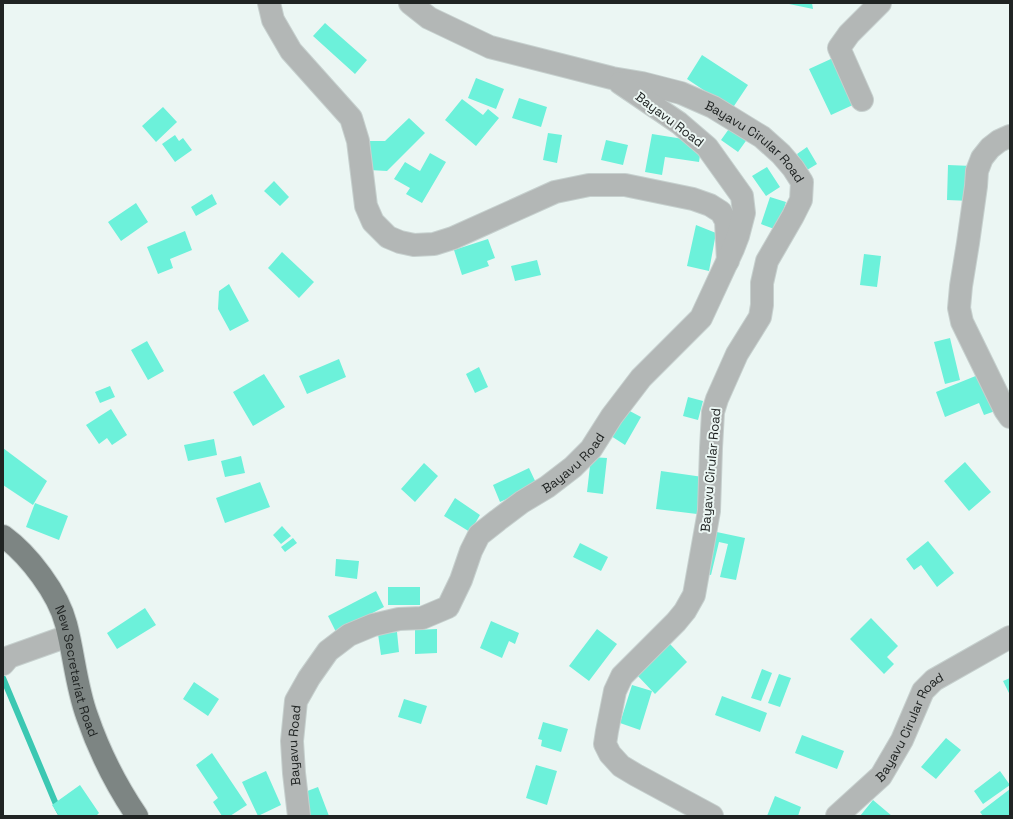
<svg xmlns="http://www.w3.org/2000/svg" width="1013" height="819" viewBox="0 0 1013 819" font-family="'Space Grotesk',sans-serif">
	<rect width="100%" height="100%" fill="#ebf6f3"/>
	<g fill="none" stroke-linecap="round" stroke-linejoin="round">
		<path stroke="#3bc8b2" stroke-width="6" d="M 3,678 L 58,809 L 62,816"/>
	</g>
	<path fill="#6cf1da" d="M 790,3 L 812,3 L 813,9 L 789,4 Z
		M 325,23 L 367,60 L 355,74 L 313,36 Z
		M 702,55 L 748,85 L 732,109 L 687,79 Z
		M 833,58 L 855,104 L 831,115 L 809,69 Z
		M 476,78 L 504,89 L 496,109 L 468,98 Z
		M 519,98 L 547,107 L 541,127 L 512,118 Z
		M 462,99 L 483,115 L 488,109 L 499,118 L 476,146 L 445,120 Z
		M 163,107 L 177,122 L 156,142 L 142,126 Z
		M 409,118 L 425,133 L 387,171 L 369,170 L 369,141 L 385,141 Z
		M 731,126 L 748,138 L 738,152 L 721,140 Z
		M 548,133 L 562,135 L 557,163 L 543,160 Z
		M 652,134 L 702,142 L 699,162 L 665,157 L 662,175 L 645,172 Z
		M 175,135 L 179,141 L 183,138 L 192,150 L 175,162 L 162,144 Z
		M 606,140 L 628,145 L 623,165 L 601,160 Z
		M 807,147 L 817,164 L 807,170 L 797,154 Z
		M 430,153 L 446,162 L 422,203 L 406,194 L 410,188 L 394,179 L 405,162 L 420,171 Z
		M 948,165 L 972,166 L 970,201 L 947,200 Z
		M 767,167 L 780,187 L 766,196 L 752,176 Z
		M 274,181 L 289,197 L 280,206 L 264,191 Z
		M 212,194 L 217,204 L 196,216 L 191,207 Z
		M 770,197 L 786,202 L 777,230 L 761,224 Z
		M 136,203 L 148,222 L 121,241 L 108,222 Z
		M 696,225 L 716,233 L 709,271 L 687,266 Z
		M 185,231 L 192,250 L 170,259 L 173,268 L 158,274 L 147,247 Z
		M 488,239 L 495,258 L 487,261 L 489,266 L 462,275 L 454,250 Z
		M 282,252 L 314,282 L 299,298 L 268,268 Z
		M 864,254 L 881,256 L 877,287 L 860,285 Z
		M 537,260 L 541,275 L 515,281 L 511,266 Z
		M 229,284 L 249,321 L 230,331 L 218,309 L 219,291 Z
		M 950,338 L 960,380 L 945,384 L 934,342 Z
		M 147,341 L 164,371 L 148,380 L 131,350 Z
		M 339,359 L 346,377 L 307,394 L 299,376 Z
		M 479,367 L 488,387 L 475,393 L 466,374 Z
		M 983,373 L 998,410 L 984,415 L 979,403 L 945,417 L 936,392 Z
		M 264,374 L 285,407 L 253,426 L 233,392 Z
		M 110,386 L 115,397 L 100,403 L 95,392 Z
		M 688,397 L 703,401 L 698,420 L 683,416 Z
		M 111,409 L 127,435 L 112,445 L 107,438 L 99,444 L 86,425 Z
		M 626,409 L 641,417 L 625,445 L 611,436 Z
		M 214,439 L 217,455 L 188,461 L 184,445 Z
		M 3,448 L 47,481 L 33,505 L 3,485 Z
		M 241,456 L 245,473 L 225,477 L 221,461 Z
		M 591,457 L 607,458 L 603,494 L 587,492 Z
		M 965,462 L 991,492 L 969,511 L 944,481 Z
		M 424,463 L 438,476 L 415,502 L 401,489 Z
		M 529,468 L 537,485 L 500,502 L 493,485 Z
		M 661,471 L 703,477 L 697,514 L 656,509 Z
		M 260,482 L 270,507 L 225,523 L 216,498 Z
		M 455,498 L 480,515 L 470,532 L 444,516 Z
		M 35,503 L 68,516 L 59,540 L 26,527 Z
		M 282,526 L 291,536 L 281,544 L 273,535 Z
		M 712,531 L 745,538 L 736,580 L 720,577 L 728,544 L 719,542 L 711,575 L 703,573 Z
		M 293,538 L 297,543 L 285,552 L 281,547 Z
		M 928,541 L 954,573 L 937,587 L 921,565 L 914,570 L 906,559 Z
		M 580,543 L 608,557 L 601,571 L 573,557 Z
		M 336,559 L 359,561 L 357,579 L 335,576 Z
		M 388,587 L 420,587 L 420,605 L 388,605 Z
		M 376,591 L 384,607 L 336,632 L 328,616 Z
		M 145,608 L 156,625 L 117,649 L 107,633 Z
		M 871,618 L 898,646 L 887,657 L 894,664 L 884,674 L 850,639 Z
		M 491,621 L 519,633 L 515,644 L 509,641 L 502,658 L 480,648 Z
		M 437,629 L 437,653 L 415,654 L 415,630 Z
		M 597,629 L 617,644 L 589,681 L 569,666 Z
		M 397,632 L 399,652 L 381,655 L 378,634 Z
		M 670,644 L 687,662 L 655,694 L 637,675 Z
		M 762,669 L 772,673 L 761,701 L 751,698 Z
		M 779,674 L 791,678 L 780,707 L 768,703 Z
		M 1010,678 L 1010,695 L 1003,681 Z
		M 194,682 L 219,699 L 208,716 L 183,699 Z
		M 632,685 L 652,691 L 640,730 L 620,723 Z
		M 722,696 L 767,713 L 760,732 L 715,715 Z
		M 404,699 L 427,706 L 421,724 L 398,717 Z
		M 543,722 L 568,729 L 561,752 L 541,746 L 542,740 L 538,739 Z
		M 802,735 L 844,751 L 837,769 L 795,753 Z
		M 946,738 L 961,750 L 936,779 L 921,767 Z
		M 212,753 L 247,805 L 230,816 L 222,816 L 213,802 L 218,798 L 196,765 Z
		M 536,765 L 557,771 L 547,805 L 526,798 Z
		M 266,771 L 281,805 L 258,816 L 242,782 Z
		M 1000,771 L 1010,785 L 983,804 L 974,791 Z
		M 80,785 L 99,813 L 96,816 L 59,816 L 52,805 Z
		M 318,787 L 329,816 L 310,816 L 302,793 Z
		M 1010,789 L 1010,816 L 983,816 L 980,812 Z
		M 775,796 L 801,807 L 798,816 L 767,816 Z
		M 873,800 L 892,816 L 860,816 Z"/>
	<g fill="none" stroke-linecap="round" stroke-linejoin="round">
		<defs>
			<path id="minor" d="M 269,3 L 273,20 L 291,51 L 351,118 L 358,141 L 366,206 L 373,222 L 388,237 L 400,242 L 414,245 L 434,244 L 453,238 L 555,192 L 589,185 L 625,185 L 693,199 L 710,205 L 721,212 L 726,221 L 728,261
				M 862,100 L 839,48 L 849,34 L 880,3
				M 1010,136 L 999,141 L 990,148 L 982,158 L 977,171 L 976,186 L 968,243 L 961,286 L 959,308 L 962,322 L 1005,410 L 1010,417
				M 3,664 L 9,657 L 68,636"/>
			<g id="tertiary">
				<path id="s1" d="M 410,3 L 429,18 L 490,47 L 612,78 L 642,83 L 681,93 L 713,107 L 762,137 L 781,154 L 793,168 L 802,182 L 801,200 L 793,216 L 767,261 L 762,283 L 762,305 L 760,317 L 737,354 L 717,399 L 713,412 L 711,448 L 709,511 L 694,595 L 685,611 L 676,622 L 622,676 L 615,691 L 607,731 L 605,744 L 610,754 L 621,766 L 636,775 L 712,816"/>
				<path id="s2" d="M 299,816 L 294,773 L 292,741 L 296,701 L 309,678 L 328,651 L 349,635 L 373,625 L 399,619 L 422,618 L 448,607 L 461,580 L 471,551 L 479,535 L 498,520 L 522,502 L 547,487 L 573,467 L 591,449 L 612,416 L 641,378 L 701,318 L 733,249 L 738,236 L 744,213 L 742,196 L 707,147 L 679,123 L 620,83"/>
				<path id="s3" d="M 837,816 L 881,776 L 902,740 L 923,691 L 934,680 L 1010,637"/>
			</g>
			<g id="primary">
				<path id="s4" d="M 3,536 C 29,555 58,593 66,624 C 74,654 76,686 87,716 C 99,751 116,785 137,816"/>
			</g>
		</defs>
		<use href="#minor" stroke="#c6d0ce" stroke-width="24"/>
		<use href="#tertiary" stroke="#c6d0ce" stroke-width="24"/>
		<use href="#primary" stroke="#c6d0ce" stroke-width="24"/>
		<use href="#minor" stroke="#b3b7b6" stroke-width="22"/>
		<use href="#tertiary" stroke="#b3b7b6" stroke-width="22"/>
		<use href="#primary" stroke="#7d8583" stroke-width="22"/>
	</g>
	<g text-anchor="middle" stroke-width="4" stroke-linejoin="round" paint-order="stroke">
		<g font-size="13" fill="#202423" stroke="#ebf6f3">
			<text transform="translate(670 119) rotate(37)" y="5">Bayavu Road</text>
			<text dy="5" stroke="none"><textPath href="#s1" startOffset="378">Bayavu Cirular Road</textPath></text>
			<text dy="5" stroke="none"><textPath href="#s2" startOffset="503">Bayavu Road</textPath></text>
			<text transform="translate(710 470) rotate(-85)" y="5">Bayavu Cirular Road</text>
			<text dy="5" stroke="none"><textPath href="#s4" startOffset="158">New Secretariat Road</textPath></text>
			<text dy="5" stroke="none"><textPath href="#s3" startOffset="117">Bayavu Cirular Road</textPath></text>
			<text dy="5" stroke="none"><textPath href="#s2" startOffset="71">Bayavu Road</textPath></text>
		</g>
	</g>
	<rect width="1013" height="819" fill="none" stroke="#202423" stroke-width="8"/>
</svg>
